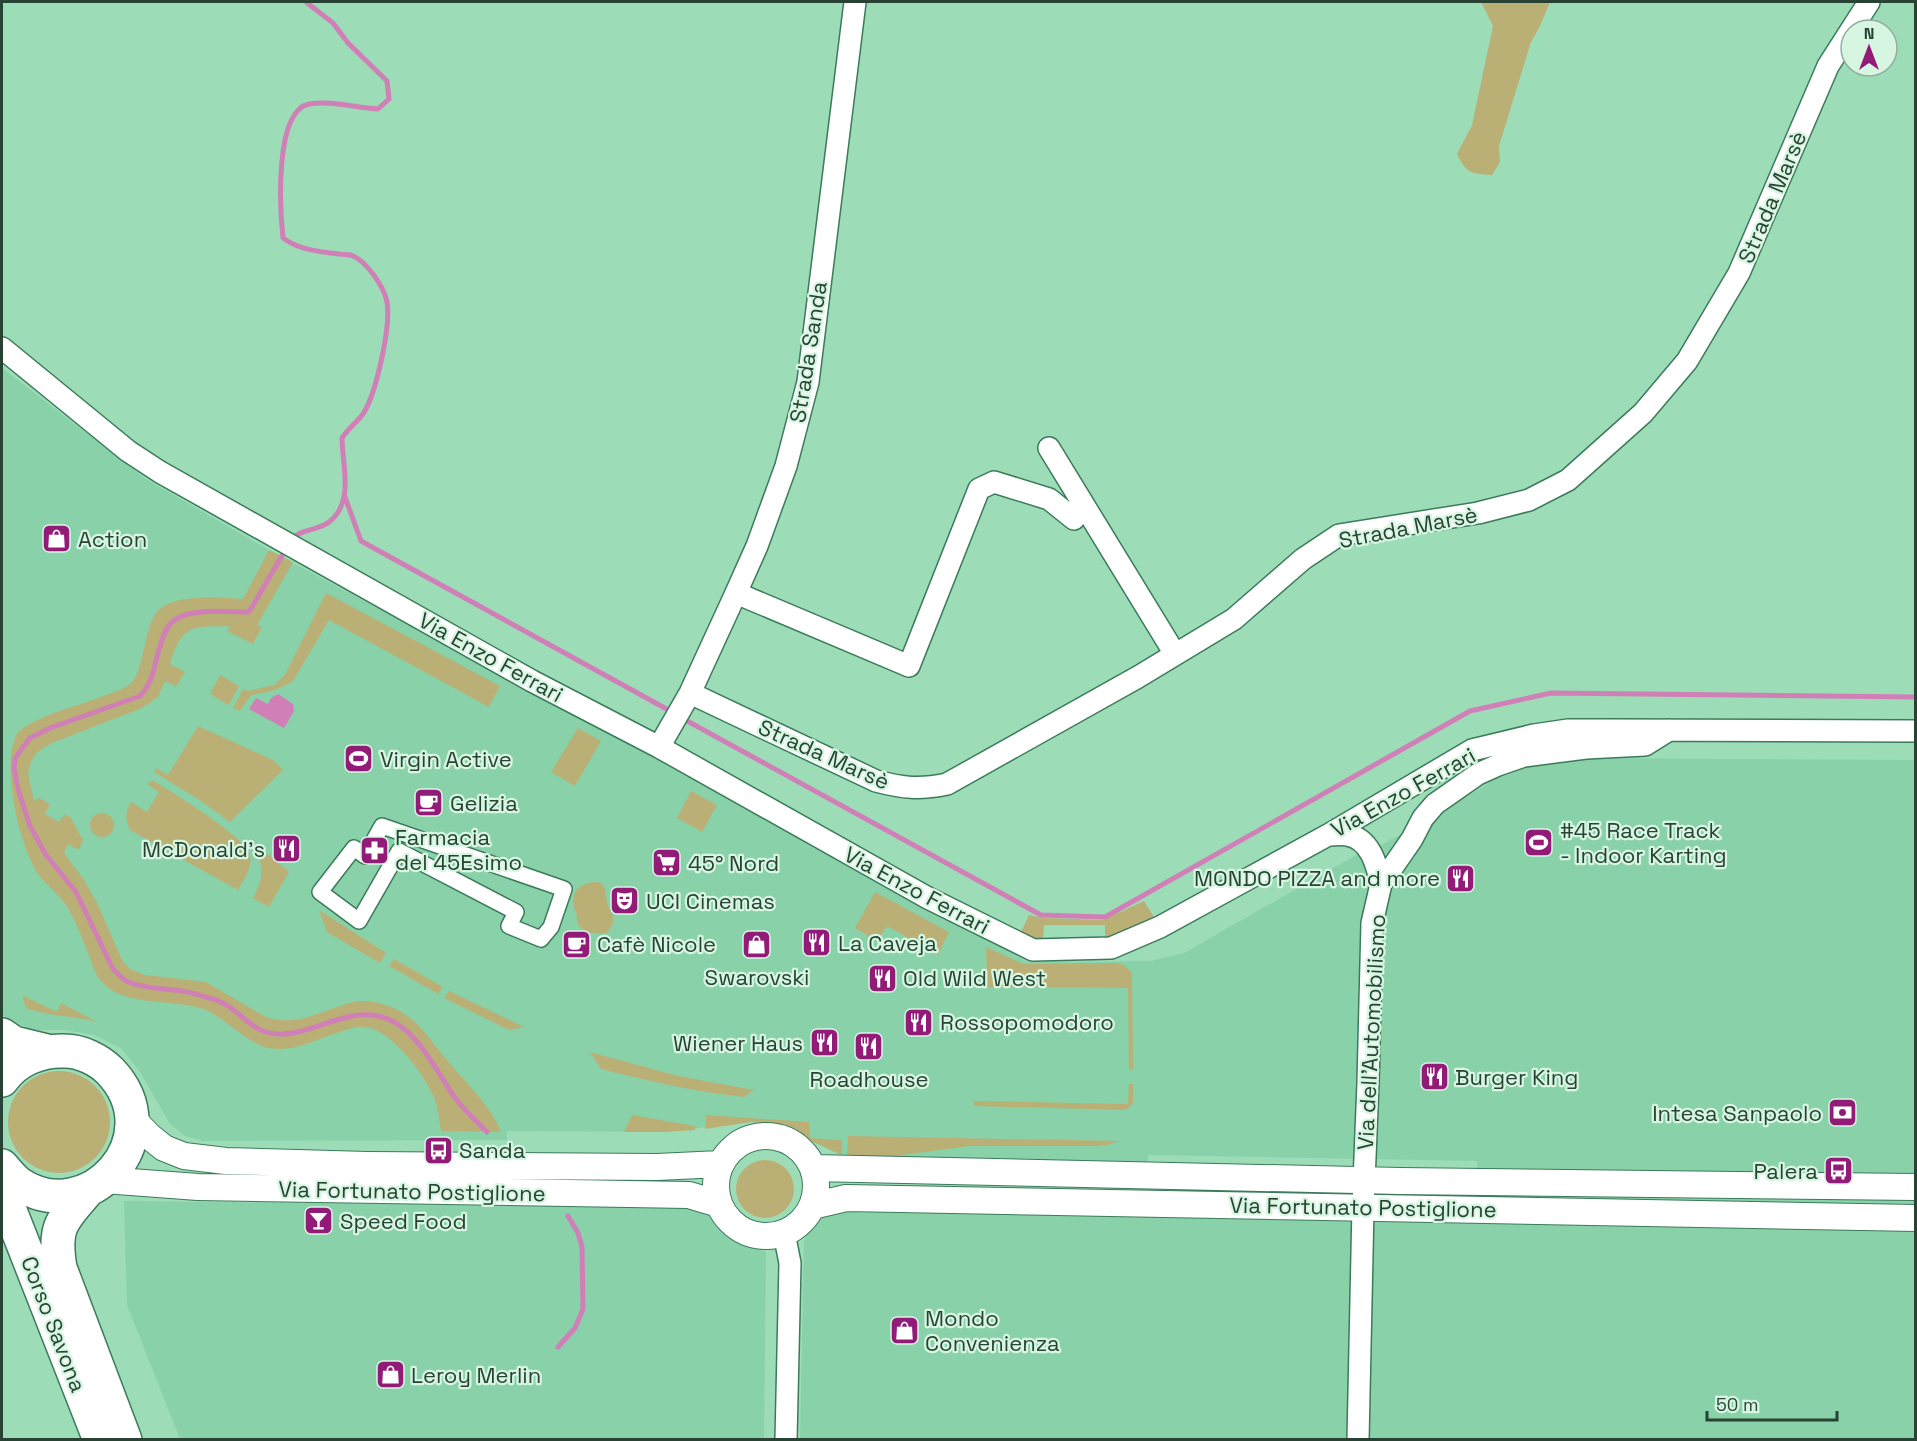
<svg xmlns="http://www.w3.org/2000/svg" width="1917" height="1441" viewBox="0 0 1917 1441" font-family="'Space Grotesk',sans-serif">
	<rect width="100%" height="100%" fill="#9cddb8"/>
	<path fill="#89d1a9" d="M 2,368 L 146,479 L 269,550 L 656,757 L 965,926 L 1027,962 L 1151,961 L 1184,953 L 1363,851 L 1367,853 L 1460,801 L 1494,780 L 1542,762 L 1575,758 L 1915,760 L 1915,1439 L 800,1439 L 804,1242 L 810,1224 L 825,1215 L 847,1212 L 1476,1219 L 1477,1161 L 1148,1155 L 1147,1164 L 861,1156 L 838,1154 L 809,1140 L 795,1128 L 781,1124 L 751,1122 L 665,1132 L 507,1131 L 507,1140 L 203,1141 L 185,1136 L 170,1124 L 140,1072 L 122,1049 L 94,1035 L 64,1030 L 32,1030 L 2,1015 Z
		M 124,1201 L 692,1207 L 703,1211 L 714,1219 L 728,1235 L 766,1252 L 764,1439 L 180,1439 L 127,1305 Z"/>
	<path fill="#bab076" d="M 1481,2 L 1550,2 L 1539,28 L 1531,42 L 1499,146 L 1500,162 L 1492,175 C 1471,174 1466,173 1457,154 L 1472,125 L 1493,26 Z
		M 269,550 L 293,562 L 257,625 L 262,627 L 253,644 L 227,631 L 230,626 C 193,627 182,623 170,664 L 185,672 L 178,684 L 175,686 L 165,681 L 158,697 L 142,708 L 52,743 L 37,752 L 31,762 L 28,773 L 34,801 L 39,798 L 50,804 L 45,814 L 59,822 L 65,814 L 71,818 L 83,840 L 79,850 L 68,844 L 64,853 L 84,880 L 98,905 L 122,960 L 130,969 L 145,975 L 206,982 L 266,1017 C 299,1028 322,1009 354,1002 C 371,998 397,1007 410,1018 C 424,1029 435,1046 446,1059 C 465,1082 490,1104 501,1132 L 441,1131 C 439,1119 438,1108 434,1097 C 424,1074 387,1022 358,1027 C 330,1032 304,1050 276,1049 C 249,1048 229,1019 203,1009 C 171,998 123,1008 100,980 C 94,973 92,962 88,953 C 82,938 76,922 68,908 C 60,895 47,886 38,874 C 18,843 0,761 18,732 C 41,714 74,707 101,697 C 111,693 124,690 132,682 C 139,674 141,659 144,649 C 146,638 149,626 154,616 C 168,592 220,598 243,599 Z
		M 326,593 L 500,686 L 489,707 L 329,620 L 293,681 L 275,690 L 251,695 L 240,711 L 233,708 L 243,689 L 248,691 L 274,685 L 285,675 Z
		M 220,675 L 239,686 L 229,705 L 210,694 Z
		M 198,726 L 273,760 L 283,770 L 230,822 L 201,801 L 154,772 L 156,768 L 168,775 Z
		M 578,728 L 601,741 L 575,786 L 551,772 Z
		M 154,781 C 172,792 247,838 250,855 C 253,868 243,880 238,890 L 130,830 C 125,820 125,812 131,802 L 147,812 L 159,792 L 147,784 L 149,782 Z
		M 691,791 L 717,805 L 702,832 L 677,818 Z
		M90 825a12 12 0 1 1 24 0a12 12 0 1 1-24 0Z
		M 257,845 L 289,872 L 269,907 L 253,898 C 266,873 261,871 257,845 Z
		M 595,882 L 602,883 C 606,890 606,895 607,902 C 611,916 619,918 607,933 C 597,934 584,934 578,924 C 576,917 578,914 574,909 C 571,892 577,884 595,882 Z
		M 875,892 L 949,932 L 938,955 L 887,926 L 877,941 L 855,928 Z
		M 1144,901 L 1154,917 L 1111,937 L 1105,939 L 1105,925 L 1044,925 L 1043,940 L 1032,939 L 1020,934 L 1029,915 L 1043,918 L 1103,920 Z
		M 319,910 L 386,953 L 380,963 L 327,932 Z
		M 986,947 L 1023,964 L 1116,963 L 1124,965 L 1132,973 L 1133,1070 L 1129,1070 L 1128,988 L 987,987 Z
		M 394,959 L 443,987 L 438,994 L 389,966 Z
		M 449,991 L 524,1027 L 509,1030 L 444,998 Z
		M 22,995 L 57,1012 L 61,1003 L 97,1022 C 75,1016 46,1016 26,1008 Z
		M 590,1052 L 678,1076 L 754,1090 L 744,1097 C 695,1092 649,1081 601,1069 Z
		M8 1122a51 51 0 1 1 102 0a51 51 0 1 1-102 0Z
		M 1129,1084 L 1133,1084 L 1133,1103 L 1126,1110 L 974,1106 L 974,1101 L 1128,1104 Z
		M 632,1115 L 695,1126 L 695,1130 L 665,1132 L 624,1132 Z
		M 706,1115 L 809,1122 L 810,1138 L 842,1140 L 842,1155 L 809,1140 L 795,1128 L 781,1124 L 751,1122 L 705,1129 Z
		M 848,1136 L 1120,1141 L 1107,1145 L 1097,1146 L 969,1146 L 895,1156 L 847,1156 Z
		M736 1189a29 29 0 1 1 58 0a29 29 0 1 1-58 0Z"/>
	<path fill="#d07fb7" d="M 278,694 L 293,704 L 294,711 L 284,728 L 249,709 L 256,698 L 268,704 L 271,698 Z"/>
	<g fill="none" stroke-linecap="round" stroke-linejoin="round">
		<path stroke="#d07fb7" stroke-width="5" d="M 345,497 L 361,541 L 672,712
			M 292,539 C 302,528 318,531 329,522 C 355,502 342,465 342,438 C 348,429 357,422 363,414 C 376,394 393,321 386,298 C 382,285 367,262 353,256 C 350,254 343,255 340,254 C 320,252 299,250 283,238 C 280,211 274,111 309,104 C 331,100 356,108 378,109 L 389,99 L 387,81 L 348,43 L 333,23 L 306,2
			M 287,547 L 249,612 C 229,612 186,607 171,623 C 164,630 161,643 158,653 C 154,669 152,683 140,696 L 50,728 L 30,738 L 15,758 L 14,769 L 18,789 L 30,826 L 46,855 L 76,892 L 113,969 C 118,974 123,981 131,983 C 152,991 179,987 202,996 C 211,998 220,1001 228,1006 C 245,1017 256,1034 278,1034 C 314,1035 349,1005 385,1018 C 417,1029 435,1069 453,1095 C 462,1109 476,1120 487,1132
			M 680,717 L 1041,915 L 1105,917 L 1470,711 L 1551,693 L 1916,697
			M 558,1347 L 575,1328 L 583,1309 L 582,1247 L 578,1233 L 568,1216"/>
		<defs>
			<path id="pedestrian" d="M 382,826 L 564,889 L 551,927 L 541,939 L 509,926 L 516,912 L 399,851 L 359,921 L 320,892 L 354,848 L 365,856 Z"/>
			<path id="minor" d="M 2,348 L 128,451 L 160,472 L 532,681 L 659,747 L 928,898 L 1033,950 L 1111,948 L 1160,927 L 1328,835 L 1472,750 L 1534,735 L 1568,730 L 1607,730 L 1916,731
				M 1049,448 L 1175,654
				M 736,593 L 909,666 L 979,489 L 994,482 L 1049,499 L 1074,519
				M 690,693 L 876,781 C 903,788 919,790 947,784 L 1138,677 L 1234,619 L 1303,559 L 1339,535 L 1478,513 L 1529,500 L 1568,480 L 1643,413 L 1687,361 L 1739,273 L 1828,66 L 1869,2
				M 659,747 L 690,693 L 736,593 L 757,546 L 786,466 L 808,382 L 855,2
				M 1328,835 C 1334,835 1341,834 1347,835 C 1370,838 1377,865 1381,884
				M 784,1233 L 790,1263 L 786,1440
				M 1358,1440 L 1363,1207 L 1368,1083 L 1372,923 L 1381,884 L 1412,839 L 1423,818 L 1435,804 L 1478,774 L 1498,765 L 1524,756 L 1586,748 L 1645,745 L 1669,730"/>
			<path id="tertiary" d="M 132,1118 L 149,1136 L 164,1148 L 184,1156 L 226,1161 L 367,1165 L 657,1167 L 720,1164
				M716 1186a50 50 0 1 1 100 0a50 50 0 1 1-100 0Z
				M 813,1168 L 1400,1181 L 1916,1187
				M 104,1180 L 198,1187 L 689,1195 L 719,1204
				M 812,1206 L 846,1198 L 1916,1218"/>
			<path id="primary" d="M 2,1035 L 14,1043 L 47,1051
				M 2,1080 C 16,1060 40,1050 65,1051 C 81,1051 99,1060 110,1071 C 173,1137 88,1231 18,1183 C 12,1178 7,1172 2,1166
				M 2,1173 L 7,1203 L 100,1440
				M 89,1189 C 62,1220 53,1226 60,1268 L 125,1440"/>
		</defs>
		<use href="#pedestrian" stroke="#3b7b5a" stroke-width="18"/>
		<use href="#minor" stroke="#3b7b5a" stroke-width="24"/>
		<use href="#tertiary" stroke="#3b7b5a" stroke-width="28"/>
		<use href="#primary" stroke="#3b7b5a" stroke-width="36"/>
		<use href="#pedestrian" stroke="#fff" stroke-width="15"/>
		<use href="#minor" stroke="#fff" stroke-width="21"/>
		<use href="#tertiary" stroke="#fff" stroke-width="26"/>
		<use href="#primary" stroke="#fff" stroke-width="33"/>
	</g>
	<defs>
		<symbol id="shop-square" viewBox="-11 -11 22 22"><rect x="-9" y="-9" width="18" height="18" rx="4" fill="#931b78" stroke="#d6f6e2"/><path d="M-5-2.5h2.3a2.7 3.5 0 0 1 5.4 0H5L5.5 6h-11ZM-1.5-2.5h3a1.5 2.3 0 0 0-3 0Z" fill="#fff"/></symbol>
		<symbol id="stadium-square" viewBox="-11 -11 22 22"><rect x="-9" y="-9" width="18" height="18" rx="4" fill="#931b78" stroke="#d6f6e2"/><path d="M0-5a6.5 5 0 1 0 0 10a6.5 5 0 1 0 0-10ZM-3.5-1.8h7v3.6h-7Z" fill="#fff"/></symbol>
		<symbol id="cafe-square" viewBox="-11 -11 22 22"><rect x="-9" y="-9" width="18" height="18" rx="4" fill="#931b78" stroke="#d6f6e2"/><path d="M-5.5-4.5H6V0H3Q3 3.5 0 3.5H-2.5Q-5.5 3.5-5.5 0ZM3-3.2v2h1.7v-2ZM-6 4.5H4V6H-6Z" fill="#fff"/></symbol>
		<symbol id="restaurant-square" viewBox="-11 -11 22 22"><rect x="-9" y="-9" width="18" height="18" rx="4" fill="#931b78" stroke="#d6f6e2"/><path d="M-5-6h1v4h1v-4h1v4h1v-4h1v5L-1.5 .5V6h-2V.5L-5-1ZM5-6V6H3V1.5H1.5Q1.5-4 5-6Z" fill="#fff"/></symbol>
		<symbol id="pharmacy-square" viewBox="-11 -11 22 22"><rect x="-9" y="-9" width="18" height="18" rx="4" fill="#931b78" stroke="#d6f6e2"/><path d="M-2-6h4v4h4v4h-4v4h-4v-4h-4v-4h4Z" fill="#fff"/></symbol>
		<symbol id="supermarket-square" viewBox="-11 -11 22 22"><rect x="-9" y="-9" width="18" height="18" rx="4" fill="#931b78" stroke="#d6f6e2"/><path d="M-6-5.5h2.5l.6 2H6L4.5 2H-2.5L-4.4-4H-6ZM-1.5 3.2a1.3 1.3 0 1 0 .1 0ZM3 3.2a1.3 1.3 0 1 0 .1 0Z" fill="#fff"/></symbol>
		<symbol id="theatre-square" viewBox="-11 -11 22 22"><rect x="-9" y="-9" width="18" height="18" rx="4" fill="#931b78" stroke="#d6f6e2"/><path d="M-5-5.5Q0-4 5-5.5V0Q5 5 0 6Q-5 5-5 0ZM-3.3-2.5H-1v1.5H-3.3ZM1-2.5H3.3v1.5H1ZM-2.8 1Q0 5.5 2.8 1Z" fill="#fff"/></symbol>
		<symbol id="bank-square" viewBox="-11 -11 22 22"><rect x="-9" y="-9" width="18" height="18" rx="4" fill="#931b78" stroke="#d6f6e2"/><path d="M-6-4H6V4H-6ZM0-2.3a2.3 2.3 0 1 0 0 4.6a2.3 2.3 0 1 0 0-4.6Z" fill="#fff"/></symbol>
		<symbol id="bus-square" viewBox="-11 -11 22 22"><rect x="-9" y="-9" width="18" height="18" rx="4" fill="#931b78" stroke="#d6f6e2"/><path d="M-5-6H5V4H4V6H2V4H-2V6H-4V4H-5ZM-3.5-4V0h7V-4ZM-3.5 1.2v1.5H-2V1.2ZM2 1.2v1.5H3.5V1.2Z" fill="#fff"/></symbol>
		<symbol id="bar-square" viewBox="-11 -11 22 22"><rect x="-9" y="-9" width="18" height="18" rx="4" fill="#931b78" stroke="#d6f6e2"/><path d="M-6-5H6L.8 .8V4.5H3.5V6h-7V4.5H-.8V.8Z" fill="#fff"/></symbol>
	</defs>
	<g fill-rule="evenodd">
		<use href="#shop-square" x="40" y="522" width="33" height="33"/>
		<use href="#stadium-square" x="342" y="742" width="33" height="33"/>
		<use href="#cafe-square" x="412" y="786" width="33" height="33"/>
		<use href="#stadium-square" x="1522" y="826" width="33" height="33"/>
		<use href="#restaurant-square" x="270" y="832" width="33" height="33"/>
		<use href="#pharmacy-square" x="358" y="834" width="33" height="33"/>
		<use href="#supermarket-square" x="650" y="846" width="33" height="33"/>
		<use href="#restaurant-square" x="1444" y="862" width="33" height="33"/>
		<use href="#theatre-square" x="608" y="884" width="33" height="33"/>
		<use href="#restaurant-square" x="800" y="926" width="33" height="33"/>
		<use href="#cafe-square" x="560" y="928" width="33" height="33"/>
		<use href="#shop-square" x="740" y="928" width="33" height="33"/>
		<use href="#restaurant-square" x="866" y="962" width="33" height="33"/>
		<use href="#restaurant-square" x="902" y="1006" width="33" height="33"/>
		<use href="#restaurant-square" x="808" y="1026" width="33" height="33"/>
		<use href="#restaurant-square" x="852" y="1030" width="33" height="33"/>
		<use href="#restaurant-square" x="1418" y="1060" width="33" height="33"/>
		<use href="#bank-square" x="1826" y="1096" width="33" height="33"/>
		<use href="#bus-square" x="422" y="1134" width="33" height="33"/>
		<use href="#bus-square" x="1822" y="1154" width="33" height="33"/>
		<use href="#bar-square" x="302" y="1204" width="33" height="33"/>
		<use href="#shop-square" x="888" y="1314" width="33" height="33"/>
		<use href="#shop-square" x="374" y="1358" width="33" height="33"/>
	</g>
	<g text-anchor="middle" stroke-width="4.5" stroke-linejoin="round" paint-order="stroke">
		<g font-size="22" fill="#284334" stroke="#d6f6e2">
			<text transform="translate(1772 197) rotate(-67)" y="8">Strada Marsè</text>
			<text transform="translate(808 352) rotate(-81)" y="8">Strada Sanda</text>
			<text transform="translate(1408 527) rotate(-11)" y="8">Strada Marsè</text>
			<text transform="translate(491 657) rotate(29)" y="8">Via Enzo Ferrari</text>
			<text transform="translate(824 754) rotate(24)" y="8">Strada Marsè</text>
			<text transform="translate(1403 792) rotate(-29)" y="8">Via Enzo Ferrari</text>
			<text transform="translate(917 890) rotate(28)" y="8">Via Enzo Ferrari</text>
			<text transform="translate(1371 1032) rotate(-87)" y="8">Via dell'Automobilismo</text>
			<text transform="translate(412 1191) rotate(1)" y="8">Via Fortunato Postiglione</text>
			<text transform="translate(1363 1207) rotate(1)" y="8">Via Fortunato Postiglione</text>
			<text transform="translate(54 1324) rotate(69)" y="8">Corso Savona</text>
		</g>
		<g font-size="22" fill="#284334" stroke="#d6f6e2" text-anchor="start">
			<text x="78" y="547">Action</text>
			<text x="380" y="767">Virgin Active</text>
			<text x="450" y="811">Gelizia</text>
			<text x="1560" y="838">#45 Race Track<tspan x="1560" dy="25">- Indoor Karting</tspan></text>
			<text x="395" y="845">Farmacia<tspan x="395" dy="25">del 45Esimo</tspan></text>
			<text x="265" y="857" text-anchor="end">McDonald's</text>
			<text x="688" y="871">45° Nord</text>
			<text x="1440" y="886" text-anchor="end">MONDO PIZZA and more</text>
			<text x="646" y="909">UCI Cinemas</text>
			<text x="838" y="951">La Caveja</text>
			<text x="597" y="952">Cafè Nicole</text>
			<text x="757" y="985" text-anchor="middle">Swarovski</text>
			<text x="903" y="986">Old Wild West</text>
			<text x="940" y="1030">Rossopomodoro</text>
			<text x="803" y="1051" text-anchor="end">Wiener Haus</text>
			<text x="1455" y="1085">Burger King</text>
			<text x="869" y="1087" text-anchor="middle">Roadhouse</text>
			<text x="1822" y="1121" text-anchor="end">Intesa Sanpaolo</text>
			<text x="459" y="1158">Sanda</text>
			<text x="1818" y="1179" text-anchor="end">Palera</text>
			<text x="340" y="1229">Speed Food</text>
			<text x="925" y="1326">Mondo<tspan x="925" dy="25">Convenienza</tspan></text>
			<text x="411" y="1383">Leroy Merlin</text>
		</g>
	</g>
	<rect width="1917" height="1441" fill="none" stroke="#284334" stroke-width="6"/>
	<g transform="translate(1869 48)"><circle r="28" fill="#d6f6e2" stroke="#90ae9c" stroke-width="1.5"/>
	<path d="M0-4.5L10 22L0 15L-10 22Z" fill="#931b78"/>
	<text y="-9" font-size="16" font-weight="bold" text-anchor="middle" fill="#284334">N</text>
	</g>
	<path d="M1707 1411v9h130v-9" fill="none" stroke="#284334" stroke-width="3"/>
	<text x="1716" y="1411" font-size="18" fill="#284334" stroke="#d6f6e2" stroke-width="4.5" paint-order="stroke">50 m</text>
</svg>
